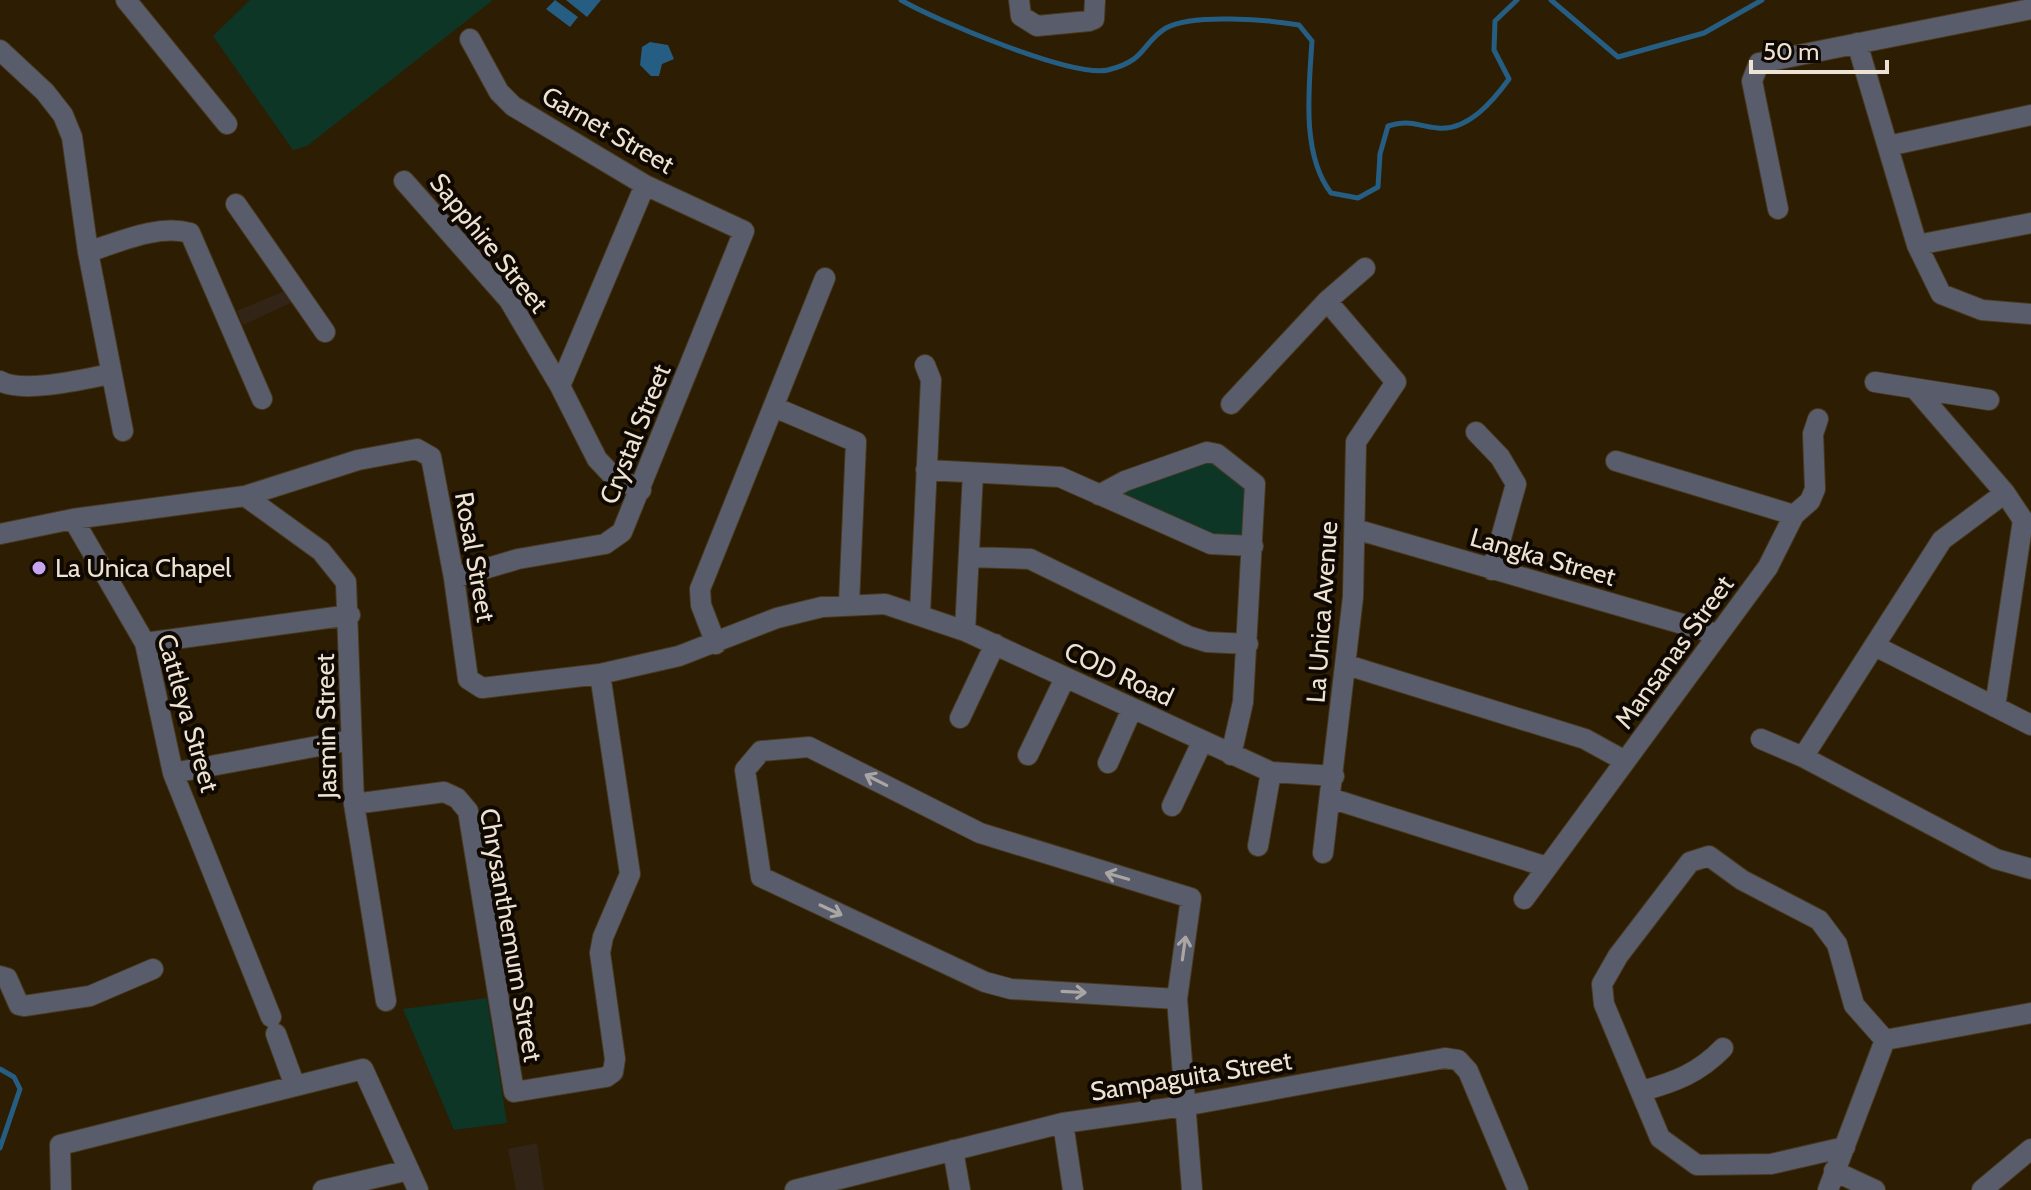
<svg xmlns="http://www.w3.org/2000/svg" width="2031" height="1190" viewBox="0 0 2031 1190" font-family="Cabin,sans-serif">
	<rect width="100%" height="100%" fill="#2d1d02"/>
	<path fill="#322517" d="M 289,289 L 297,300 L 243,325 L 237,311 Z
		M 537,1143 L 544,1190 L 516,1190 L 508,1149 Z"/>
	<path fill="#0d3627" d="M 250,0 L 493,0 L 307,146 L 293,150 L 213,36 Z
		M 1212,459 L 1251,486 L 1247,536 L 1213,534 L 1123,495 L 1130,487 Z
		M 487,998 L 507,1123 L 454,1130 L 403,1009 Z"/>
	<path fill="#265d83" d="M 555,0 L 578,17 L 570,27 L 546,9 Z
		M 566,0 L 601,0 L 587,17 Z
		M 650,42 L 668,45 L 674,59 L 662,64 L 659,76 L 651,76 L 640,65 L 642,47 Z"/>
	<g fill="none" stroke-linecap="round" stroke-linejoin="round">
		<path stroke="#265d83" stroke-width="5" d="M 901,0 C 935,20 1073,78 1108,70 C 1148,60 1141,43 1166,28 C 1192,13 1270,20 1299,25 L 1312,41 C 1309,88 1301,154 1331,193 L 1358,198 L 1378,187 L 1380,154 L 1388,126 C 1411,119 1416,126 1438,128 C 1468,131 1493,101 1509,79 L 1494,50 L 1495,21 L 1517,0
			M 1551,0 L 1618,57 L 1704,33 L 1762,0
			M 0,1069 L 14,1077 L 20,1089 L 0,1148"/>
		<defs>
			<path id="minor" d="M 126,0 L 227,124
				M 1019,0 L 1021,16 L 1037,26 L 1089,21 L 1094,19 L 1095,0
				M 1857,43 L 1917,245 L 1941,294 L 1982,310 L 2031,314
				M 0,50 L 45,92 L 63,115 L 72,137 L 88,252 L 123,431
				M 1888,146 L 2031,115
				M 404,181 L 509,300 L 560,386 L 597,459 L 613,476 L 641,490
				M 236,204 L 325,332
				M 1778,209 L 1752,81 L 1759,63 L 2031,9
				M 1917,245 L 2031,223
				M 88,252 C 119,242 158,224 190,233 L 262,399
				M 0,381 C 23,394 84,379 110,374
				M 1875,382 L 1989,400
				M 560,386 L 645,185
				M 1917,391 L 2005,493 L 2023,520 L 1995,707
				M 1231,404 L 1327,301 L 1365,268
				M 774,407 L 856,442 L 849,604
				M 1476,432 L 1500,457 L 1516,484 L 1492,570
				M 1616,461 L 1794,515
				M 926,470 L 1060,477 L 1211,544 L 1253,546
				M 1099,495 L 1125,481 L 1207,452 L 1217,454 L 1255,484 L 1243,702 L 1231,755
				M 245,496 L 321,551 L 346,582 L 354,804 L 386,1001
				M 73,519 L 145,643 L 173,773 L 271,1017
				M 1355,529 L 1717,634
				M 0,534 L 73,519 L 245,496 L 358,460 L 417,449 L 431,457 L 454,578 L 468,679 L 482,688 L 600,674 L 679,656 L 777,618 L 822,607 L 885,604 L 965,631 L 1271,772 L 1334,776
				M 969,557 L 1030,559 L 1188,636 L 1207,642 L 1248,644
				M 454,578 L 518,559 L 605,544 L 622,532 L 744,231 L 645,185 L 513,106 L 499,92 L 470,39
				M 920,613 L 931,380 L 925,365
				M 965,631 L 973,473
				M 145,643 L 350,615
				M 716,644 L 701,605 L 700,589 L 825,278
				M 1875,646 L 2031,725
				M 1347,665 L 1585,739 L 1625,761
				M 960,718 L 995,644
				M 1761,739 L 1803,757 L 1996,859 L 2031,869
				M 1028,755 L 1065,678
				M 1803,757 L 1942,540 L 2005,493
				M 1108,763 L 1132,709
				M 173,773 L 351,740
				M 1330,798 L 1547,867
				M 354,804 L 444,792 L 457,798 L 468,811 L 514,1092 L 606,1077 L 613,1072 L 615,1059 L 600,953 L 603,937 L 630,874 L 600,674
				M 1172,806 L 1202,742
				M 1258,846 L 1271,772
				M 1323,853 L 1353,597 L 1356,442 L 1396,382 L 1327,301
				M 1524,899 L 1768,567 L 1794,515 L 1810,501 L 1815,489 L 1813,434 L 1818,419
				M 0,976 L 7,978 L 19,1005 L 24,1006 L 90,996 L 153,969
				M 1177,999 L 1011,989 L 985,982 L 761,877 L 745,770 L 761,751 L 809,747 L 980,833 L 1191,898 L 1177,999 L 1192,1190
				M 276,1034 L 295,1086
				M 1885,1040 L 2031,1013
				M 1642,1091 C 1675,1082 1699,1073 1723,1048
				M 1063,1123 L 1073,1190
				M 1845,1147 L 1771,1164 L 1697,1165 L 1660,1138 L 1604,1004 L 1602,984 L 1618,956 L 1690,862 L 1709,856 L 1742,880 L 1819,920 L 1837,944 L 1854,1005 L 1885,1040
				M 953,1150 L 960,1190
				M 1834,1171 L 1875,1190
				M 61,1190 L 60,1145 L 363,1069 L 418,1190
				M 323,1190 L 409,1170
				M 795,1190 L 1063,1123 L 1184,1106 L 1445,1058 L 1458,1060 L 1468,1071 L 1518,1190
				M 1828,1190 L 1885,1040
				M 1982,1190 L 2031,1149"/>
		</defs>
		<use href="#minor" stroke="#48391f" stroke-width="22"/>
		<use href="#minor" stroke="#595d6b" stroke-width="20"/>
	</g>
	<defs><path id="oneway-shaft" d="M-6 0H5M1.5-3L5.5 0L1.5 3" fill="none" stroke-width="1.6" stroke-linecap="round" stroke-linejoin="round" transform="scale(2)"/></defs>
	<g stroke="#aaa6a4">
		<use href="#oneway-shaft" transform="translate(876 780) rotate(-153)"/>
		<use href="#oneway-shaft" transform="translate(1117 876) rotate(-164)"/>
		<use href="#oneway-shaft" transform="translate(831 910) rotate(25)"/>
		<use href="#oneway-shaft" transform="translate(1184 948) rotate(-82)"/>
		<use href="#oneway-shaft" transform="translate(1074 992) rotate(3)"/>
	</g>
	<circle fill="#c8a6ef" stroke="#100902" stroke-width="3" cx="39" cy="568" r="8"/>
	<g text-anchor="middle" stroke-width="8" stroke-linejoin="round" paint-order="stroke">
		<g font-size="26" fill="#ede2d3" stroke="#100902">
			<text transform="translate(608 130) rotate(30)" y="9">Garnet Street</text>
			<text transform="translate(489 243) rotate(51)" y="9">Sapphire Street</text>
			<text transform="translate(635 434) rotate(-68)" y="9">Crystal Street</text>
			<text transform="translate(475 557) rotate(80)" y="9">Rosal Street</text>
			<text transform="translate(1543 557) rotate(16)" y="9">Langka Street</text>
			<text transform="translate(1322 612) rotate(-86)" y="9">La Unica Avenue</text>
			<text transform="translate(1674 652) rotate(-54)" y="9">Mansanas Street</text>
			<text transform="translate(1119 674) rotate(25)" y="9">COD Road</text>
			<text transform="translate(188 713) rotate(74)" y="9">Cattleya Street</text>
			<text transform="translate(326 726) rotate(-91)" y="9">Jasmin Street</text>
			<text transform="translate(511 935) rotate(80)" y="9">Chrysanthemum Street</text>
			<text transform="translate(1191 1076) rotate(-9)" y="9">Sampaguita Street</text>
		</g>
		<g font-size="26" fill="#ede2d3" stroke="#100902" text-anchor="start">
			<text x="55" y="577">La Unica Chapel</text>
		</g>
	</g>
	<path d="M1751 60v12h136v-12" fill="none" stroke="#ede2d3" stroke-width="4"/>
	<text x="1763" y="60" font-size="24" fill="#ede2d3" stroke="#100902" stroke-width="6" paint-order="stroke">50 m</text>
</svg>
